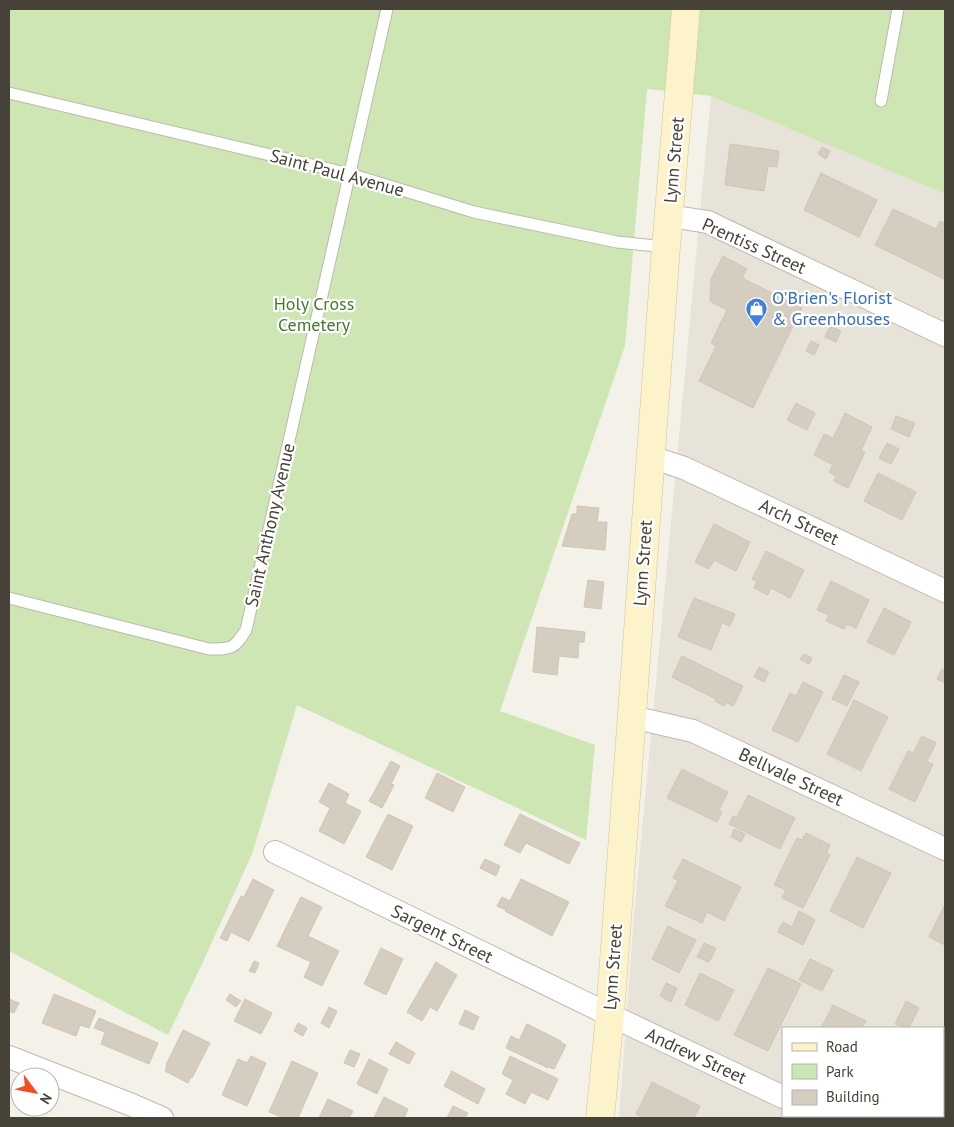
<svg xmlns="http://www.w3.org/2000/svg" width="954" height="1127" viewBox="0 0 954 1127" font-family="'PT Sans',sans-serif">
	<rect width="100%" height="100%" fill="#f4f1e9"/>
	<path fill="#e7e3d8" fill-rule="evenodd" d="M 711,96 L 945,194 L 945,1118 L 619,1118 L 634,916 ZM 783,1028 L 943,1028 L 943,1116 L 783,1116 Z"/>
	<path fill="#cde6b4" d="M 9,9 L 945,9 L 945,194 L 711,96 L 647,89 L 625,346 L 500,711 L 595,745 L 586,840 L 297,705 L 252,854 L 202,964 L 168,1035 L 9,951 Z"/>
	<path fill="#d5cdbf" stroke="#cfc6b3" d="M 730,144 L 779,151 L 777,167 L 768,166 L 764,191 L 725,185 Z
		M 822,147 L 830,151 L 826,159 L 818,154 Z
		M 821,173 L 877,200 L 859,237 L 804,210 Z
		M 893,209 L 936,229 L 940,221 L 945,223 L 944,279 L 875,245 Z
		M 723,256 L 747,269 L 742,278 L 802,308 L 753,408 L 699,381 L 716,346 L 711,343 L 727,310 L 710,301 L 711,279 Z
		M 830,326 L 841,331 L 836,342 L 825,337 Z
		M 811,341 L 819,345 L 814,355 L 806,351 Z
		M 796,403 L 815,413 L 807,430 L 787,420 Z
		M 845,413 L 872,427 L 861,450 L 865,452 L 848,488 L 834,481 L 836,476 L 829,472 L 833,465 L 814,455 L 824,434 L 833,438 Z
		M 896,416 L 915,423 L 909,437 L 891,429 Z
		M 887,443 L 899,449 L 891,464 L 879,458 Z
		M 878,473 L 916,492 L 902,520 L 864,501 Z
		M 577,506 L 599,508 L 597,522 L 607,522 L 605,550 L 562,546 L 572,514 L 577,514 Z
		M 714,524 L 750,542 L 736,571 L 714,560 L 709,569 L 695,562 Z
		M 766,551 L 804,570 L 790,598 L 771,588 L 768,595 L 754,588 L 757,581 L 752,579 Z
		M 588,580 L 604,582 L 601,609 L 584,607 Z
		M 831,581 L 869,600 L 856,628 L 847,624 L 844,629 L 826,621 L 829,615 L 817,610 Z
		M 694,598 L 735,614 L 730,626 L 722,623 L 711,650 L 678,637 Z
		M 884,608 L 911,622 L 894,655 L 867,642 Z
		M 537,627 L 585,632 L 584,642 L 579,642 L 578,658 L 559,656 L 557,675 L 533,672 Z
		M 804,654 L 812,658 L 809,664 L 800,659 Z
		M 682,656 L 743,686 L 733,706 L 726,702 L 724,706 L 715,701 L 716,699 L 672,677 Z
		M 759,667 L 769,672 L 764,682 L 754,677 Z
		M 942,669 L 945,670 L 945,683 L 937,679 Z
		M 844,675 L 859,682 L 847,706 L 832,699 Z
		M 803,682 L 823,692 L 798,742 L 772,730 L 790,693 L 796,696 Z
		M 854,700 L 888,717 L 861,771 L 827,754 Z
		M 922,736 L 936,743 L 927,761 L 933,764 L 915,802 L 889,789 L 908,751 L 913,753 Z
		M 391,761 L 400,766 L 391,784 L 394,785 L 382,808 L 369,801 Z
		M 682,769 L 728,792 L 719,810 L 722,812 L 717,822 L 667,798 Z
		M 437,773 L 465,787 L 453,812 L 425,798 Z
		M 329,783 L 349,794 L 345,803 L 361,811 L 344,844 L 319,831 L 330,808 L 319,802 Z
		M 748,795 L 795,818 L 780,849 L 729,824 L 733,816 L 737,817 Z
		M 388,814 L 413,826 L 392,870 L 366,857 Z
		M 520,814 L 580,843 L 569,864 L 526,843 L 520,853 L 504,845 Z
		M 734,829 L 745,834 L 741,842 L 731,837 Z
		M 806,833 L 830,845 L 826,853 L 830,855 L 803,908 L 782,898 L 786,890 L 774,885 L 797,838 L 802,840 Z
		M 857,857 L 891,873 L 863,928 L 830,911 Z
		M 485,859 L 500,866 L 496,876 L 480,868 Z
		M 683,859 L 741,887 L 724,921 L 707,912 L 702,923 L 665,906 L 678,881 L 673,878 Z
		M 253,879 L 274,890 L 249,941 L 231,932 L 227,941 L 220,938 L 241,896 L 244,897 Z
		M 521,879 L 569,902 L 552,936 L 505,911 L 506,910 L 497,906 L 502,897 L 510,901 Z
		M 301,897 L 322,907 L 308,936 L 339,951 L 322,986 L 304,977 L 311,962 L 277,946 Z
		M 945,904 L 945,945 L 929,937 Z
		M 799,911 L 815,920 L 803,945 L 778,932 L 783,922 L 792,927 Z
		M 668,926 L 696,940 L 679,973 L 652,959 Z
		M 704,943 L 716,948 L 709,962 L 697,957 Z
		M 381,948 L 403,959 L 386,995 L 364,984 Z
		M 810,959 L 833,970 L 822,991 L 799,980 Z
		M 254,961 L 259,963 L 255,973 L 249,971 Z
		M 436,962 L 457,975 L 437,1011 L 430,1007 L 422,1021 L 407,1012 Z
		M 768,968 L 801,984 L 768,1051 L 734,1035 Z
		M 700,973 L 734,990 L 718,1021 L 685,1005 Z
		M 666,983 L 677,988 L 671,1002 L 660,996 Z
		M 54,994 L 96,1011 L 89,1028 L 80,1025 L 76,1036 L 42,1023 Z
		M 230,994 L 241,1001 L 236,1007 L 226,1000 Z
		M 9,999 L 19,1003 L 14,1013 L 9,1011 Z
		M 245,999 L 272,1013 L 261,1034 L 234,1021 Z
		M 906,1001 L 919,1008 L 909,1028 L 905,1028 L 895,1024 Z
		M 833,1005 L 866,1021 L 862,1028 L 821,1028 Z
		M 329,1007 L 337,1011 L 329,1028 L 321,1023 Z
		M 465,1010 L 479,1017 L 473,1030 L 459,1024 Z
		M 99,1018 L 158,1043 L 149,1064 L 101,1044 L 105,1032 L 94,1028 Z
		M 298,1023 L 307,1028 L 303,1036 L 294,1031 Z
		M 527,1024 L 561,1041 L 560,1042 L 566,1045 L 554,1069 L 548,1067 L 548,1068 L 506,1048 L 511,1036 L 519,1040 Z
		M 183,1030 L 210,1043 L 192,1078 L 191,1077 L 188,1083 L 165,1071 L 167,1066 L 166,1065 Z
		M 396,1042 L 415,1053 L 409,1064 L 389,1054 Z
		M 350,1050 L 360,1054 L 354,1067 L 344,1063 Z
		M 251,1056 L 266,1063 L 247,1106 L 222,1095 L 238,1059 L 247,1063 Z
		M 510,1056 L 558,1079 L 548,1100 L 531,1092 L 525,1104 L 506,1094 L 513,1080 L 502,1074 Z
		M 369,1059 L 388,1069 L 377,1094 L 357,1084 Z
		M 292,1061 L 318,1073 L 298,1118 L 284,1118 L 269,1112 Z
		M 452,1071 L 485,1089 L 478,1104 L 444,1086 Z
		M 652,1082 L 700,1106 L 694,1118 L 643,1118 L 636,1114 Z
		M 384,1097 L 408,1109 L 404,1118 L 374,1118 Z
		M 328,1099 L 353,1111 L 349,1118 L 319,1118 Z
		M 453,1106 L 468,1113 L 465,1118 L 447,1118 Z"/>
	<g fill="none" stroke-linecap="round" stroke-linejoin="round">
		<defs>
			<path id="lane" d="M 9,93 L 350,174 L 474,212 L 617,242 L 666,247
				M 881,101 L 898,9
				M 9,598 L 209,649 C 232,649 234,649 246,630 L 387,9"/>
			<path id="street" d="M 669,216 L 708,222 L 716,226 L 945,335
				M 651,457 L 684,468 L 945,591
				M 632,717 L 693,731 L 945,849
				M 275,852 L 610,1015 L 783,1097
				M 9,1057 L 132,1105 L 162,1118
				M 823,1116 L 828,1118"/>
			<path id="secondary" d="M 600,1118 L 610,1015 L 666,247 L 686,9"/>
		</defs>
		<use href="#lane" stroke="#bfb9ac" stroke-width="13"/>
		<use href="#street" stroke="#bfb9ac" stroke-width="24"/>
		<use href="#secondary" stroke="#d1c69b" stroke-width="29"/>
		<use href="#lane" stroke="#fff" stroke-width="11"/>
		<use href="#street" stroke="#fff" stroke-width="22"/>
		<use href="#secondary" stroke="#fcf3cb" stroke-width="28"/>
	</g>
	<defs>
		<symbol id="shop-pin" viewBox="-11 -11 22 30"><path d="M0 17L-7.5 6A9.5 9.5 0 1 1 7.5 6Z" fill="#3f7fe0" stroke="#fff"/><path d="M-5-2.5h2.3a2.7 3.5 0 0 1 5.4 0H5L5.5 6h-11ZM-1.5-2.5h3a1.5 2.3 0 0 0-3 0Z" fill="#fff"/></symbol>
	</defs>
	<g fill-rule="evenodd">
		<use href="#shop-pin" x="744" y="296" width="25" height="34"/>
	</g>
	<g text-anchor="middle" stroke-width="4.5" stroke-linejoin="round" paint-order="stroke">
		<g font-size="18" fill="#474238" stroke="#fff">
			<text transform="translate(674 160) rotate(-85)" y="6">Lynn Street</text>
			<text transform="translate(337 173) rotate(15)" y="6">Saint Paul Avenue</text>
			<text transform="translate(754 246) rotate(24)" y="6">Prentiss Street</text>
			<text transform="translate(799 522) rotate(25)" y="6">Arch Street</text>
			<text transform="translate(270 525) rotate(-77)" y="6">Saint Anthony Avenue</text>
			<text transform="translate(643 563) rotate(-86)" y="6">Lynn Street</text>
			<text transform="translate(791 777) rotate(25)" y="6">Bellvale Street</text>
			<text transform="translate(442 934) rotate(26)" y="6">Sargent Street</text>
			<text transform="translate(613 967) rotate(-86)" y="6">Lynn Street</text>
			<text transform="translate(696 1056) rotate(25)" y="6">Andrew Street</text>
		</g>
		<g font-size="18" fill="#366cbe" stroke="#fff" text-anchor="start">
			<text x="772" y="304">O'Brien's Florist<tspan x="772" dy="21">&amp; Greenhouses</tspan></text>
		</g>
		<g font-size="18" fill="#45772d" stroke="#fff">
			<text x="314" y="310">Holy Cross<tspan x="314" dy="21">Cemetery</tspan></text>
		</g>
	</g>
	<rect width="954" height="1127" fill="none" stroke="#474238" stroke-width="20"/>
	<rect x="782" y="1027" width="162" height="90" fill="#ffffff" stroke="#b5b3af"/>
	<rect x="792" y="1043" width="25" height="8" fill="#fcf3cb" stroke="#b5b3af"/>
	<text x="826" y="1052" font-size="15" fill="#474238">Road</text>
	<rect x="792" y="1064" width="25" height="15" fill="#cde6b4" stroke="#b5b3af"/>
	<text x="826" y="1077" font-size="15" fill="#474238">Park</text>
	<rect x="792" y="1090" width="25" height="15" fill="#d5cdbf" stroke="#b5b3af"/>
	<text x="826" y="1102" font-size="15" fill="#474238">Building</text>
	<g transform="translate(35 1092) rotate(122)"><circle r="24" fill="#ffffff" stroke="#b5b3af"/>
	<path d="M0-4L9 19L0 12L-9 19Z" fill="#ef4d25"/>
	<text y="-8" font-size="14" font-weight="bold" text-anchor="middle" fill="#474238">N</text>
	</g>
</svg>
